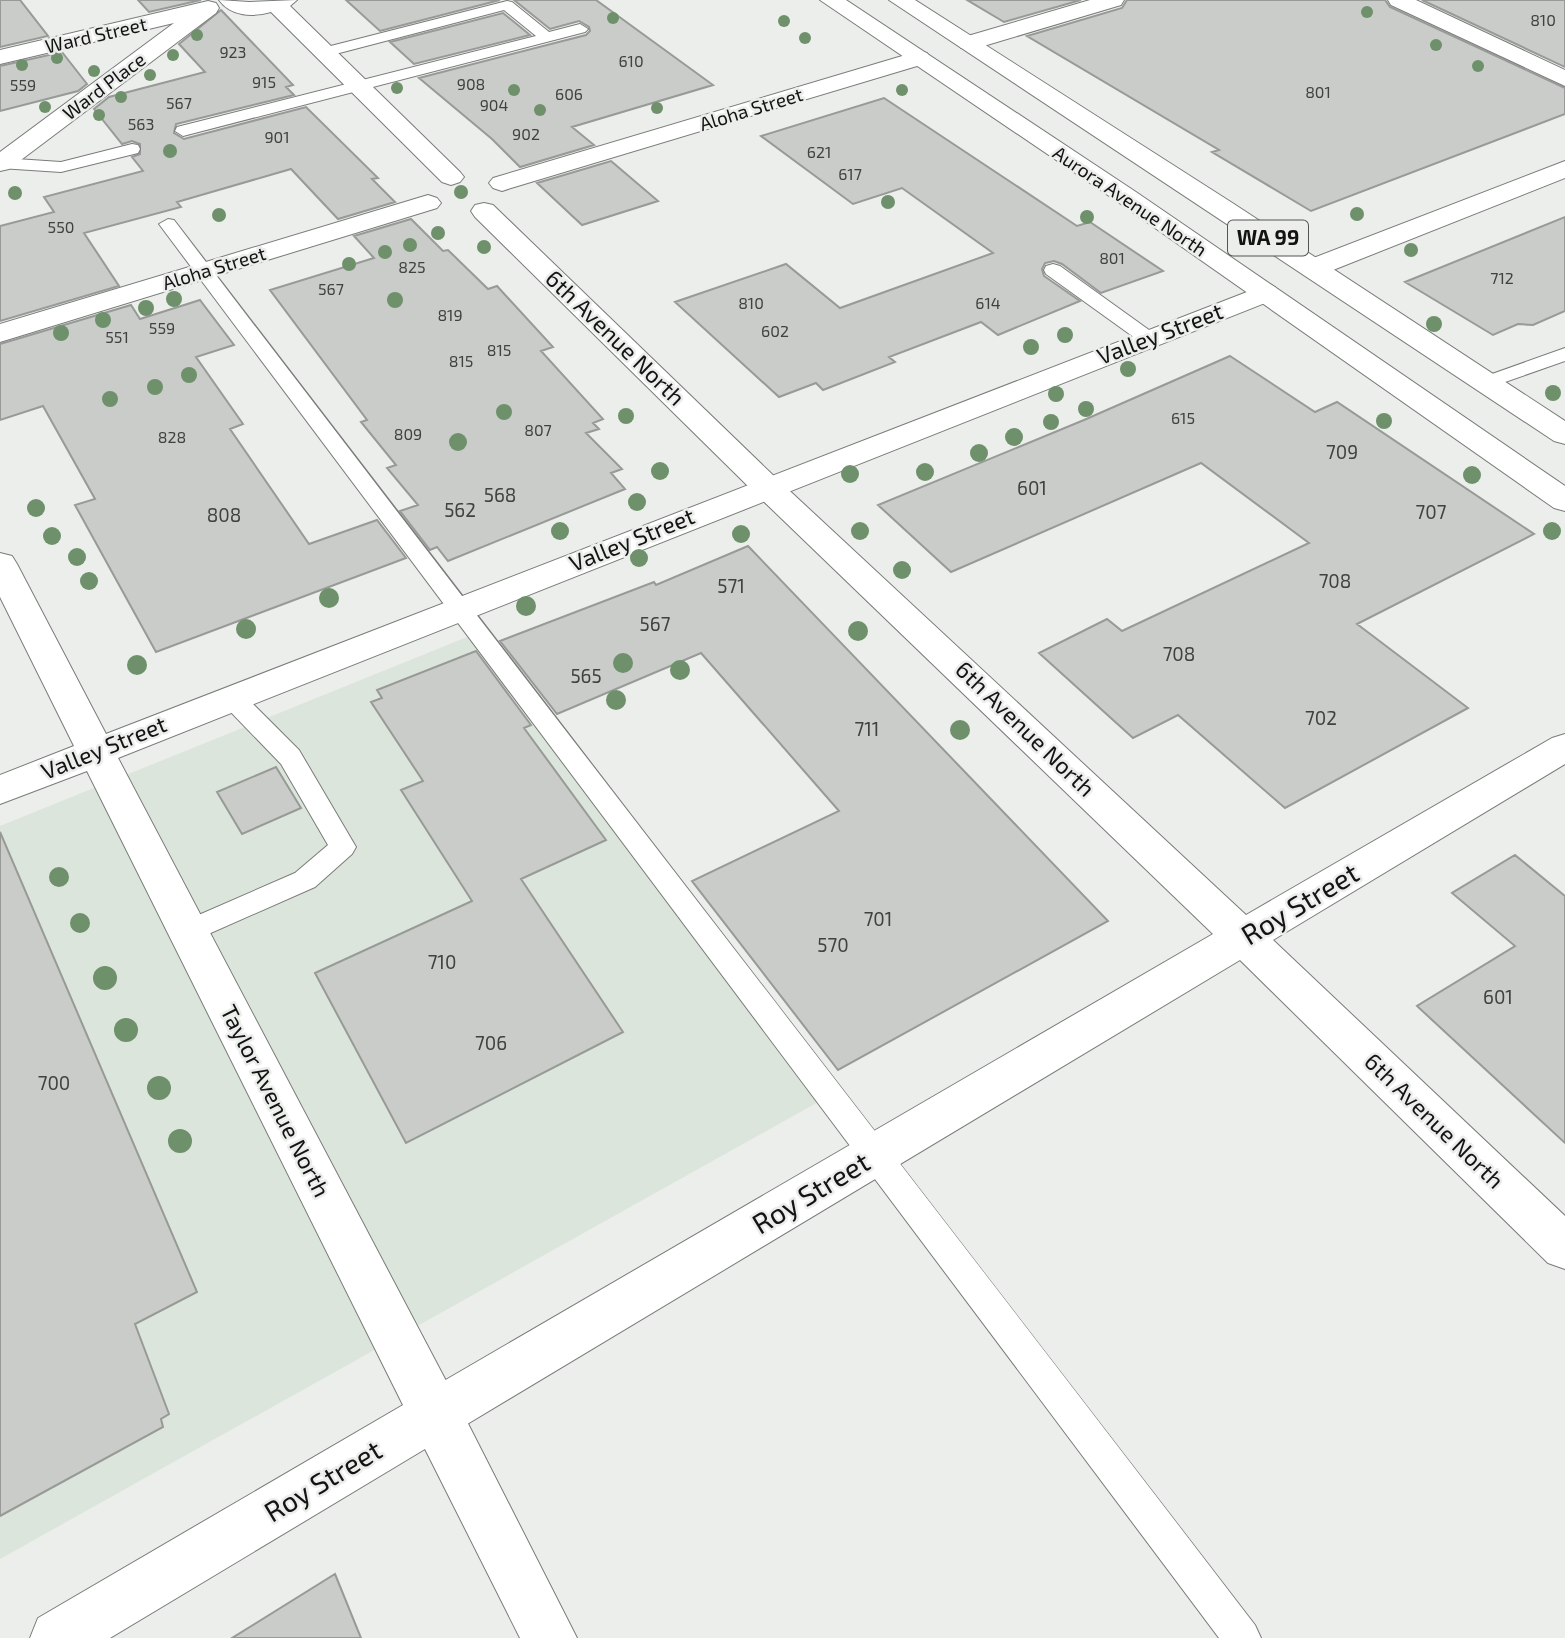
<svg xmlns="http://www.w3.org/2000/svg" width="1565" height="1638" viewBox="0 0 1565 1638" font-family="'Exo 2',sans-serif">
	<rect width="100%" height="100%" fill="#ebeeea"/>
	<path fill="#dce5db" d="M 472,635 L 820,1101 L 0,1559 L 0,826 Z"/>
	<path fill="#c9ccc8" stroke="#979a96" stroke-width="2" d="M 0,0 L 20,0 L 48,36 L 0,47 Z
		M 138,0 L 201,0 L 149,12 Z
		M 346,0 L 500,0 L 380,31 Z
		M 514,0 L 596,0 L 713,85 L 572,127 L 594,145 L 520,167 L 492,139 L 419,78 L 586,35 L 590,31 L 589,27 L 579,21 L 550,29 Z
		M 967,0 L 1081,0 L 1004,22 Z
		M 1127,0 L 1385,0 L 1390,7 L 1565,88 L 1565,114 L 1311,211 L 1212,152 L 1219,150 L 1027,36 L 1122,8 Z
		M 1422,0 L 1565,0 L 1565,67 Z
		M 221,10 L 293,85 L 286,87 L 294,95 L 176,124 L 174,133 L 184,139 L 306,107 L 378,178 L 372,179 L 395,202 L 338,219 L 291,169 L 177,202 L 181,207 L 84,233 L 119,286 L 0,321 L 0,226 L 54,212 L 44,197 L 143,171 L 132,157 L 140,154 L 140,144 L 132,141 L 122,144 L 94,109 L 109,97 L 205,72 L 179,44 Z
		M 503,13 L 530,35 L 414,64 L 390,42 Z
		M 62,52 L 87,84 L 78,91 L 0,111 L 0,66 Z
		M 884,98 L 1077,226 L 1090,222 L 1163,271 L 1101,293 L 1062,264 L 1054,261 L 1045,263 L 1042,269 L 1044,276 L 1080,301 L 998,335 L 981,322 L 889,357 L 895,362 L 823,390 L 816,383 L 779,397 L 675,302 L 786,264 L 840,308 L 993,253 L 902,188 L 853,204 L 761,136 Z
		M 611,161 L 658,201 L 582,225 L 537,183 Z
		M 1565,217 L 1565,311 L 1533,325 L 1518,324 L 1493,335 L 1405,282 Z
		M 411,219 L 443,251 L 448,250 L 488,289 L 497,286 L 553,347 L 541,351 L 603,419 L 593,423 L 599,429 L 586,433 L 622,469 L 611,473 L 625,489 L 448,561 L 437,547 L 430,550 L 400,511 L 418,505 L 387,468 L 396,465 L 361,422 L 367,420 L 270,290 L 374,258 L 354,236 Z
		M 200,300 L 234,345 L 196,357 L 243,424 L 230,429 L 309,544 L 377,520 L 406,558 L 156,652 L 75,505 L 95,499 L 43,406 L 0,420 L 0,344 L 131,305 L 140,319 Z
		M 1230,356 L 1315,412 L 1337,402 L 1534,534 L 1357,624 L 1468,708 L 1285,808 L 1178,715 L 1133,738 L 1039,653 L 1107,619 L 1122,631 L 1309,543 L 1201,463 L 951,572 L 878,505 L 1084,420 Z
		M 748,546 L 1108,921 L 838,1070 L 692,881 L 839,811 L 701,653 L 557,714 L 500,641 L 654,582 L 656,585 Z
		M 476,651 L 531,725 L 524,728 L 606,840 L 521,879 L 623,1032 L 406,1143 L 315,973 L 472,901 L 401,790 L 423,781 L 371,702 L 382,698 L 377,690 Z
		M 276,767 L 301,808 L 242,834 L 217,792 Z
		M 0,832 L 197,1292 L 135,1324 L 169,1414 L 161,1419 L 163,1427 L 0,1516 Z
		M 1515,855 L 1565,896 L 1565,1143 L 1417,1006 L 1515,946 L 1452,893 Z
		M 335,1574 L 361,1638 L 232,1638 Z"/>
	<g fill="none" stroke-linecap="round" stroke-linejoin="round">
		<defs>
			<path id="lane" d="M 507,1 L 512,2 L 549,32 L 580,24 L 588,29 L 585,32 L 183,136 L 175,131 L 177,127 L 536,36 L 504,10 L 324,57 L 316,52 L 319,49 Z
				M 132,144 L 138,145 L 140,149 L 138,153 L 61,172 L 0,168 L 1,158 L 61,162 Z
				M 168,219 L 174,220 C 532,690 896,1156 1255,1625 L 1261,1638 L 1219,1638 L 162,228 L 159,224 Z
				M 1053,264 L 1060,266 L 1156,335 L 1159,339 L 1156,343 L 1142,343 L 1046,274 L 1044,270 L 1046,266 Z
				M 1565,348 L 1565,361 L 1485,389 L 1478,387 L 1475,383 L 1478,379 Z
				M 232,689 L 241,692 L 299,750 L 356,847 L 352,854 L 315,887 L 188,943 L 178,940 L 174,932 L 178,924 L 295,873 L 328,845 L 281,764 L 223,704 L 220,698 L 223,692 Z"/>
			<path id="street" d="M 219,0 L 249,2 L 297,0 L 290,6 L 460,172 L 464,177 L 460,182 L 451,185 L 442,182 L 271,12 C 253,17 231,17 219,0 Z
				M 1090,0 L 1124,0 L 1121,5 L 977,48 L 961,48 L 958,43 L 961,38 Z
				M 208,1 L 216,3 L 219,8 L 216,13 L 9,169 L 0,171 L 0,152 L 174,23 L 0,64 L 0,50 Z
				M 919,51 L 927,53 L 930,58 L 927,63 L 511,188 L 502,191 L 493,188 L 489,183 L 493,178 Z
				M 1565,161 L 1565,178 L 1323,274 L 1313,276 L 1303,274 L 1299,268 L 1303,262 Z
				M 428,195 L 437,198 L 441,203 L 437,208 L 0,342 L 0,324 Z
				M 484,203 L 493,205 L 778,480 L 1246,915 L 1552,738 L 1565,734 L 1565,764 L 1273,940 L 1565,1216 L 1565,1269 L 1548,1263 L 1240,960 L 454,1432 L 436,1439 L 418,1432 L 411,1414 L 418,1396 L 1213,934 L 756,494 L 475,217 L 471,211 L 475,205 Z"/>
			<path id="secondary" d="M 1388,0 L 1416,0 L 1565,70 L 1565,86 L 1391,5 Z
				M 1265,285 L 1275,287 L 1279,293 L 1275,299 L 118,758 L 454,1396 L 577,1638 L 520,1638 L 425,1449 L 110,1638 L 30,1638 L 38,1618 L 403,1405 L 87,771 L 0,804 L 0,775 L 74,746 L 0,597 L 0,553 L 12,556 L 17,564 L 106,734 Z"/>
			<path id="highway" d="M 820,0 L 846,0 L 1136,192 L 1565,486 L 1565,511 L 1554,508 L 1118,202 Z
				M 889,0 L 915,0 L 1234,204 L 1565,421 L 1565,444 L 1554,441 Z"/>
		</defs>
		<use href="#lane" stroke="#797c79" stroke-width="2"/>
		<use href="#street" stroke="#797c79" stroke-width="2"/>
		<use href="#secondary" stroke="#797c79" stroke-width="2"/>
		<use href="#highway" stroke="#797c79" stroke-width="2"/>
		<use href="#lane" fill="#fff" fill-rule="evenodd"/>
		<use href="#street" fill="#fff" fill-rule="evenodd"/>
		<use href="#secondary" fill="#fff" fill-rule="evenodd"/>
		<use href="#highway" fill="#fff" fill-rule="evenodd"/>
	</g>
	<g fill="#6e906b">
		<circle cx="1367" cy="12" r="6"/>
		<circle cx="613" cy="18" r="6"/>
		<circle cx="784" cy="21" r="6"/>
		<circle cx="197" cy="35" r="6"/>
		<circle cx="805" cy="38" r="6"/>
		<circle cx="1436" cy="45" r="6"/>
		<circle cx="173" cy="55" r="6"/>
		<circle cx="57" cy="58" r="6"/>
		<circle cx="22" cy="65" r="6"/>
		<circle cx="1478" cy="66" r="6"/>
		<circle cx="94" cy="71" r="6"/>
		<circle cx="150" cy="75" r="6"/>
		<circle cx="397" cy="88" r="6"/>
		<circle cx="514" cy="90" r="6"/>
		<circle cx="902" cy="90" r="6"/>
		<circle cx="121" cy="97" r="6"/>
		<circle cx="45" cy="107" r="6"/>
		<circle cx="657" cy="108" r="6"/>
		<circle cx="540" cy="110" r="6"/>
		<circle cx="99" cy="115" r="6"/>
		<circle cx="170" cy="151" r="7"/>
		<circle cx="461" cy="192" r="7"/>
		<circle cx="15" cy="193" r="7"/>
		<circle cx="888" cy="202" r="7"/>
		<circle cx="1357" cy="214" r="7"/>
		<circle cx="219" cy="215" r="7"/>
		<circle cx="1087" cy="217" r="7"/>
		<circle cx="438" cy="233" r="7"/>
		<circle cx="410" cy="245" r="7"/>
		<circle cx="484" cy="247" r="7"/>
		<circle cx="1411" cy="250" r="7"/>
		<circle cx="385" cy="252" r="7"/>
		<circle cx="349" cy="264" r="7"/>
		<circle cx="174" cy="299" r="8"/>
		<circle cx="395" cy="300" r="8"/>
		<circle cx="146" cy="308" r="8"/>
		<circle cx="103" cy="320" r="8"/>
		<circle cx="1434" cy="324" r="8"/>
		<circle cx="61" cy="333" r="8"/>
		<circle cx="1065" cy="335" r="8"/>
		<circle cx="1031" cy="347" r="8"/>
		<circle cx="1128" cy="369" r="8"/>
		<circle cx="189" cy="375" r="8"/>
		<circle cx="155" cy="387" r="8"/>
		<circle cx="1553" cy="393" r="8"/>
		<circle cx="1056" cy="394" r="8"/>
		<circle cx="110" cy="399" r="8"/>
		<circle cx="1086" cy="409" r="8"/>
		<circle cx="504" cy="412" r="8"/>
		<circle cx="626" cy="416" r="8"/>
		<circle cx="1384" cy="421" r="8"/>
		<circle cx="1051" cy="422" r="8"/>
		<circle cx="1014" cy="437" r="9"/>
		<circle cx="458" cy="442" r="9"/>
		<circle cx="979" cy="453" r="9"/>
		<circle cx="660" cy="471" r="9"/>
		<circle cx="925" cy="472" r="9"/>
		<circle cx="850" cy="474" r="9"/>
		<circle cx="1472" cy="475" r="9"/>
		<circle cx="637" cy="502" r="9"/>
		<circle cx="36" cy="508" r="9"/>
		<circle cx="560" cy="531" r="9"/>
		<circle cx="860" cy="531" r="9"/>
		<circle cx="1552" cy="531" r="9"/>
		<circle cx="741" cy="534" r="9"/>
		<circle cx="52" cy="536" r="9"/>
		<circle cx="77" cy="557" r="9"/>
		<circle cx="639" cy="558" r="9"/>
		<circle cx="902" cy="570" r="9"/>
		<circle cx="89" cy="581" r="9"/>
		<circle cx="329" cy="598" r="10"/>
		<circle cx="526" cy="606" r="10"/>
		<circle cx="246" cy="629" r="10"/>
		<circle cx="858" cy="631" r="10"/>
		<circle cx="623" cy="663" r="10"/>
		<circle cx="137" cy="665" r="10"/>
		<circle cx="680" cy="670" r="10"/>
		<circle cx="616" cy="700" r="10"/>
		<circle cx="960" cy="730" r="10"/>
		<circle cx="59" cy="877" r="10"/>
		<circle cx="80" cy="923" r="10"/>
		<circle cx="105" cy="978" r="12"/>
		<circle cx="126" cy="1030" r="12"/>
		<circle cx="159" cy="1088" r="12"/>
		<circle cx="180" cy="1141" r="12"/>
	</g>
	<g text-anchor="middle" stroke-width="5" stroke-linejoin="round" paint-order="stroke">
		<g font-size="16" fill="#404140">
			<text x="1543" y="26">810</text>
			<text x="233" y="58">923</text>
			<text x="631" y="67">610</text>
			<text x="264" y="88">915</text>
			<text x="471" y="90">908</text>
			<text x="23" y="91">559</text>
			<text x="1318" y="98">801</text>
			<text x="569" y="100">606</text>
			<text x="179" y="109">567</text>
			<text x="494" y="111">904</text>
			<text x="141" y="130">563</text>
			<text x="526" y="140">902</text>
			<text x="277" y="143">901</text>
			<text x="819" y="158">621</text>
			<text x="850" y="180">617</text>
			<text x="61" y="233">550</text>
			<text x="1112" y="264">801</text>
			<text x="412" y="273">825</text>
			<text x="1502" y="284">712</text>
			<text x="331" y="295">567</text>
			<text x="751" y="309">810</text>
			<text x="988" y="309">614</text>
			<text x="450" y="321">819</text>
			<text x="162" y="334">559</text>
			<text x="775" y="337">602</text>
			<text x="117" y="343">551</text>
			<text x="499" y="356">815</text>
			<text x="461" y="367">815</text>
			<text x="1183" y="424">615</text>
			<text x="538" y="436">807</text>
			<text x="408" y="440">809</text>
			<text x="172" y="443">828</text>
		</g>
		<g font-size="19" fill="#121312" stroke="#ebeeea">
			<text transform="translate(96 35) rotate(-13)" y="7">Ward Street</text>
			<text transform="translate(104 86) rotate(-37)" y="7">Ward Place</text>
			<text transform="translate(751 109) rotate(-17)" y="7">Aloha Street</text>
			<text transform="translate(1130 201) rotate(34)" y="7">Aurora Avenue North</text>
			<text transform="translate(214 268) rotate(-17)" y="7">Aloha Street</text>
		</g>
		<g font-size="19" fill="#404140">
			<text x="1342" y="459">709</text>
			<text x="1032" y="495">601</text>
			<text x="500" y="502">568</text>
			<text x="460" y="517">562</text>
			<text x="1431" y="519">707</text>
			<text x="224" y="522">808</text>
			<text x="1335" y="588">708</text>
			<text x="731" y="593">571</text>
			<text x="655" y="631">567</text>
			<text x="1179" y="661">708</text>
			<text x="586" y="683">565</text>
			<text x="1321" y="725">702</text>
			<text x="867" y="736">711</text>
			<text x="878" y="926">701</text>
			<text x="833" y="952">570</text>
			<text x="442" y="969">710</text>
			<text x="1498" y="1004">601</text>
			<text x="491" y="1050">706</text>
			<text x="54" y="1090">700</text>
		</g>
		<rect fill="#ebeeea" stroke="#535553" stroke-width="2" x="1228" y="220.5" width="80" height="35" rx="5"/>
		<g font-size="21" font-weight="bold" fill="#121312">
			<text x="1268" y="245">WA 99</text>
		</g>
		<g font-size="23" fill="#121312" stroke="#ebeeea">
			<text transform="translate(1160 334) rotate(-21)" y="8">Valley Street</text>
			<text transform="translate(615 338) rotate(44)" y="8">6th Avenue North</text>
			<text transform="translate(632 540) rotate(-22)" y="8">Valley Street</text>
			<text transform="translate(1025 729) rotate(44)" y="8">6th Avenue North</text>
			<text transform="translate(104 748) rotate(-22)" y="8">Valley Street</text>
			<text transform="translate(275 1101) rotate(63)" y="8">Taylor Avenue North</text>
			<text transform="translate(1434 1121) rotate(44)" y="8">6th Avenue North</text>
		</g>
		<g font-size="28" fill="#121312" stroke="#ebeeea">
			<text transform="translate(1300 904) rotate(-31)" y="10">Roy Street</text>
			<text transform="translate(811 1193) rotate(-31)" y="10">Roy Street</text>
			<text transform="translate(323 1481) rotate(-31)" y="10">Roy Street</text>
		</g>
	</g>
</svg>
